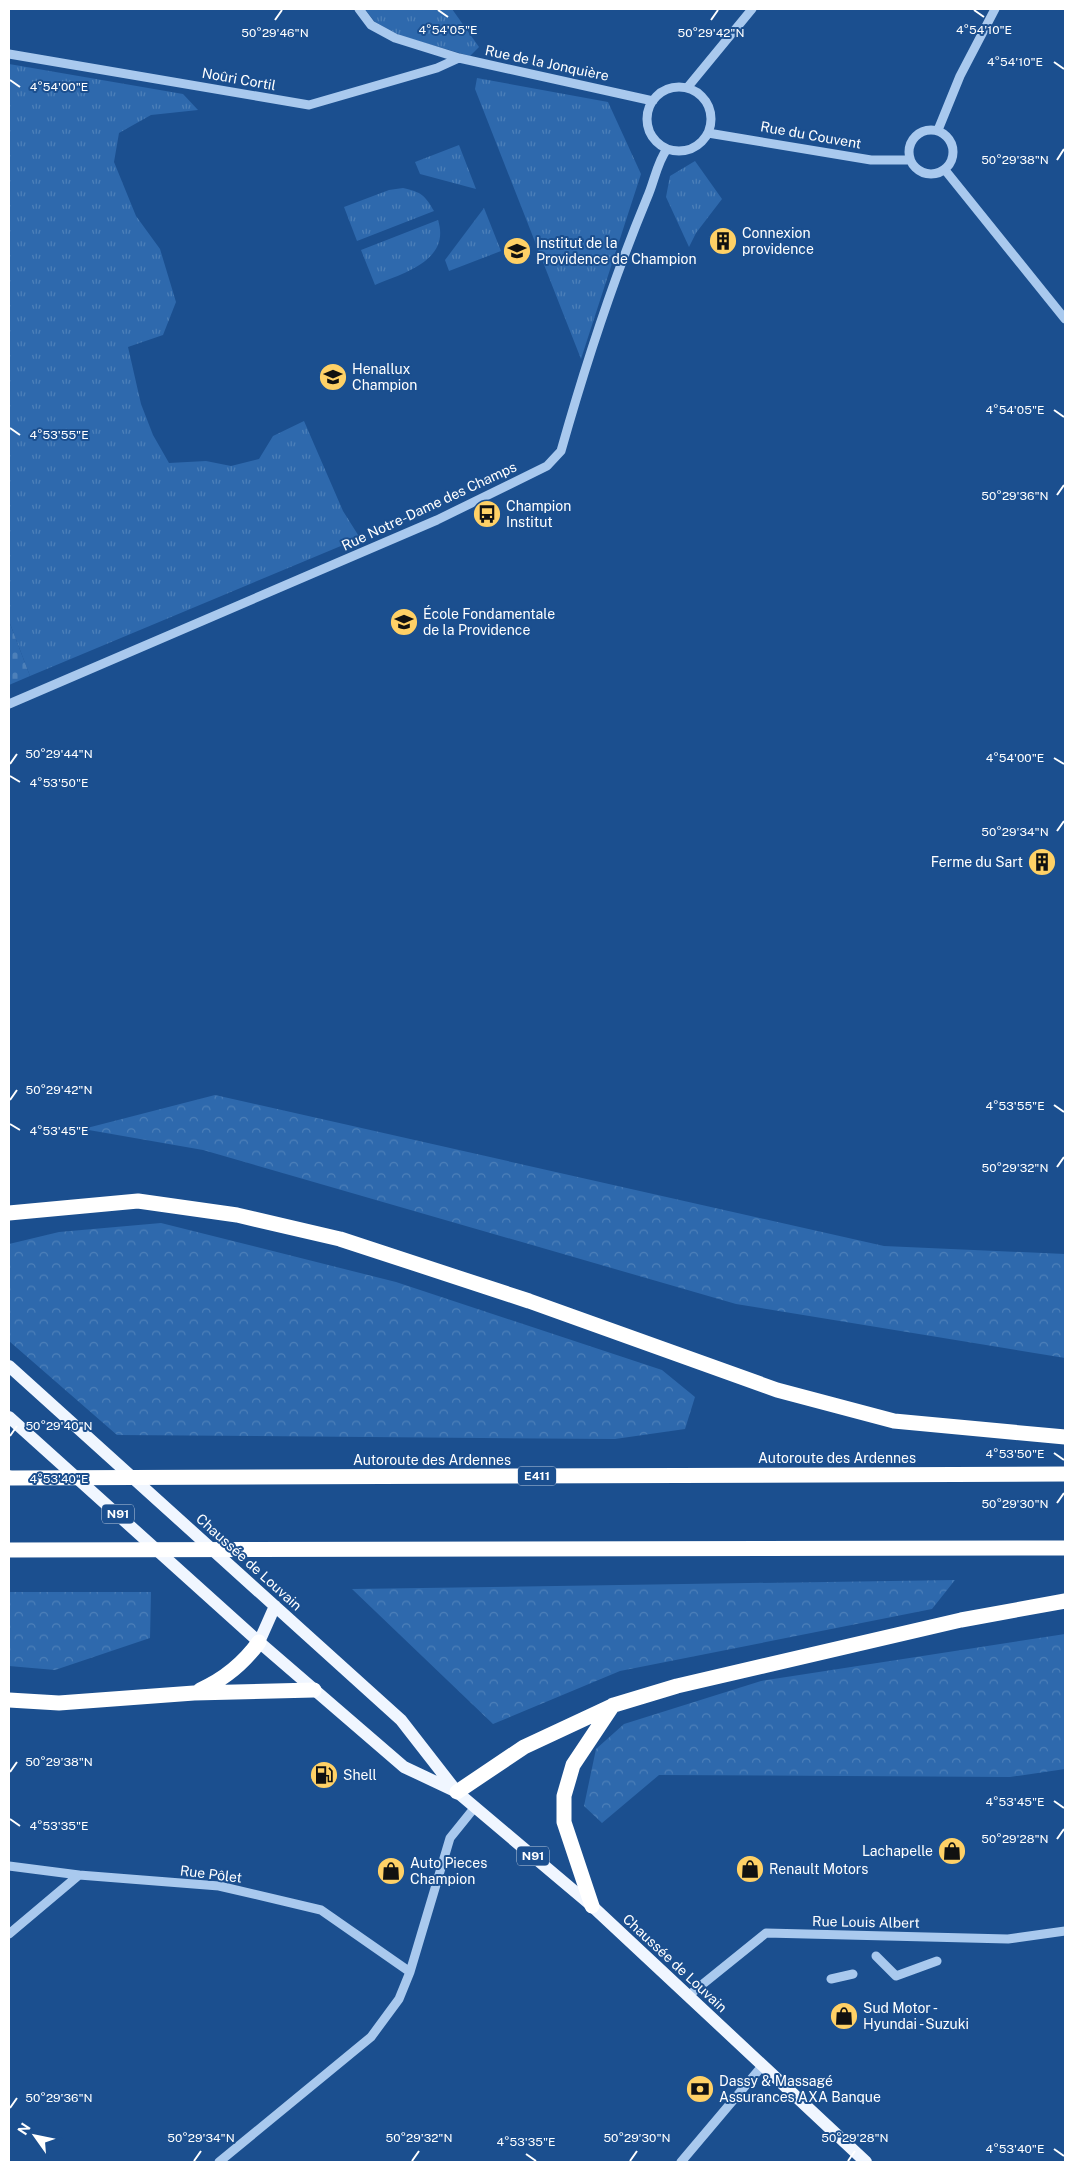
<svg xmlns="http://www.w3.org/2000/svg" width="1074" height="2171" viewBox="0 0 1074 2171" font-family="'Public Sans',sans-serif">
	<defs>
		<pattern id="grass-tufts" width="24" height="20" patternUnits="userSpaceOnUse" patternTransform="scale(1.25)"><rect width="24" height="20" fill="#2e69ad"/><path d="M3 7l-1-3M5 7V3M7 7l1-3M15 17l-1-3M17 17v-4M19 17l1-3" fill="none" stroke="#4d80b9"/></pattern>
		<pattern id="forest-crowns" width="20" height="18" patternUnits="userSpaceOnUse" patternTransform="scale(1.25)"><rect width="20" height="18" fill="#2e69ad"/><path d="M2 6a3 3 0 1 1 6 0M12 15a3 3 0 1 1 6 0" fill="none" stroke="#4d80b9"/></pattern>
		<pattern id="cemetery-stones" width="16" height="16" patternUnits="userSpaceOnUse" patternTransform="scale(1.25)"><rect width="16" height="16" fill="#2e69ad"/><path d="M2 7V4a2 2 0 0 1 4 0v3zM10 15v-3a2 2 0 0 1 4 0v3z" fill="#4d80b9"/></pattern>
	</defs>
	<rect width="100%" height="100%" fill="#1b4f8f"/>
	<path fill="url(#grass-tufts)" d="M 365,9 L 452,9 L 479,47 L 470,56 L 401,36 L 375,22 Z
		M 9,64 L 183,94 L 198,110 L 151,115 L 119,133 L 114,162 L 136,216 L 160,249 L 176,302 L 163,335 L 128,347 L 141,404 L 153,435 L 169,463 L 206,461 L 231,466 L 259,459 L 273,436 L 304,421 L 343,511 L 360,538 L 30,676 L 9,621 Z
		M 477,78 L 608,102 L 641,174 L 581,359 L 475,89 Z
		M 459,145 L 476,189 L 420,174 L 415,162 Z
		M 695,161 L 722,199 L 696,233 L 689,247 L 666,197 L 670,176 Z
		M 403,188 C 421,192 425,195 434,211 L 357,241 L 344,207 L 389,190 Z
		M 484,208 L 501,251 L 449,271 L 445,260 Z
		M 438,220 C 451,261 403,273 375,285 L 361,250 Z"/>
	<path fill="url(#forest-crowns)" d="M 215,1095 L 884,1246 L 1065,1254 L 1065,1358 L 736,1304 L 203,1150 L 83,1129 Z
		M 161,1223 L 396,1282 L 662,1370 L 695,1397 L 685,1429 L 615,1439 L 117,1435 L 9,1341 L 9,1244 L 59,1232 Z
		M 955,1580 L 932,1609 L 620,1671 L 493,1724 L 352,1589 Z
		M 9,1592 L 151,1592 L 150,1638 L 55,1670 L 9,1666 Z
		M 1065,1634 L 1065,1769 L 1010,1777 L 659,1775 L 602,1823 L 584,1806 L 596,1749 L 624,1724 L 761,1681 Z"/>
	<path fill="url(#cemetery-stones)" d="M 9,621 L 30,676 L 9,685 Z"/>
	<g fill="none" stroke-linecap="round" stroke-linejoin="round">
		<path stroke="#a9c9ee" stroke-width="9" d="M 359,9 L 371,25 L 395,38 L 459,58 L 653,101
			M 9,54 L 309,105 L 437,68 L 459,58
			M647 119a32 32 0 1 1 64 0a32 32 0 1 1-64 0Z
			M 687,88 L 752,9
			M909 152a22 22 0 1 1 44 0a22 22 0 1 1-44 0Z
			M 938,130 L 960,76 L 995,9
			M 708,133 L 871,160 L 910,160
			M 945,170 L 1065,319
			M 9,704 L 437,520 L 547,466 L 561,451 C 585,366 613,280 647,198 C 654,183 657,162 667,149
			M 9,1866 L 79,1875
			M 9,1934 L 79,1875 L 219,1886 L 321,1910 L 410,1972
			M 876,1956 L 896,1976 L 937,1961
			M 831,1979 L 853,1974
			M 688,1996 L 766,1933 L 1008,1939 L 1065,1931
			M 219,2162 L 371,2037 L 399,1999 L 410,1972 L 450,1838 L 475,1807
			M 681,2162 L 763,2065"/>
		<path stroke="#f0f6ff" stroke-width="12" d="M 9,1366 L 401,1720 L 457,1792 L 592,1906 L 866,2162
			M 9,1417 L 259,1642 L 404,1767 L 455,1791
			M 259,1642 L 275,1606"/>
		<path stroke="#fff" stroke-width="15" d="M 9,1213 L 138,1201 L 237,1215 L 340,1239 L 529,1301 L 777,1390 L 894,1421 L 1065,1437
			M 9,1478 L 1065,1474
			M 9,1550 L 1065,1548
			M 200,1690 C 225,1679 243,1664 259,1642
			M 9,1700 L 59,1703 L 194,1693 L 314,1690
			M 457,1792 L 524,1747 L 614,1705 L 677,1686 L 961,1620 L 1065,1601
			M 592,1906 L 564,1822 L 564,1796 L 573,1765 L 613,1705"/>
	</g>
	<path fill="none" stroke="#fff" stroke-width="2" d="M 438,10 L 448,17M 974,10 L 984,17M 275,20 L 282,10M 711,20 L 718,10M 1054,62 L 1064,69M 10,80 L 20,87M 1057,160 L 1064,149M 1054,410 L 1064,417M 10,428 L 20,435M 1057,495 L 1064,485M 1054,758 L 1064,764M 10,764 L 17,754M 10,776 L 20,782M 1057,831 L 1064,821M 10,1100 L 17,1090M 1054,1105 L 1064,1112M 10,1124 L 20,1130M 1057,1167 L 1064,1157M 10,1436 L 17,1426M 1054,1453 L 1064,1460M 10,1471 L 20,1478M 1057,1503 L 1064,1493M 10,1772 L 17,1762M 1054,1801 L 1064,1808M 10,1819 L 20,1826M 1057,1839 L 1064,1829M 10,2108 L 17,2098M 1054,2149 L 1064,2156M 526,2154 L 536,2161M 194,2161 L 201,2151M 412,2161 L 419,2151M 630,2161 L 637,2151M 848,2161 L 855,2151"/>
	<defs>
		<symbol id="building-disc" viewBox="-11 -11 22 22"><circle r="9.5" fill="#ffd166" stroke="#1b4f8f"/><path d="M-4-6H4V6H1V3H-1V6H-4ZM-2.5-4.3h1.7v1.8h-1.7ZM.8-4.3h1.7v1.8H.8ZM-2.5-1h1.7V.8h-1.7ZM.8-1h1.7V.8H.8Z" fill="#111"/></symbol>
		<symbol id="school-disc" viewBox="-11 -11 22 22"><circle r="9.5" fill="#ffd166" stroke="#1b4f8f"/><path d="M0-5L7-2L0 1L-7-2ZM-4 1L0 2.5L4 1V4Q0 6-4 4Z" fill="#111"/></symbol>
		<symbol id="university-disc" viewBox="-11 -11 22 22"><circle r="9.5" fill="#ffd166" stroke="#1b4f8f"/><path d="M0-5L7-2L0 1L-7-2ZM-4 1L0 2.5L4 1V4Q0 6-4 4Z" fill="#111"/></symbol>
		<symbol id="bus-disc" viewBox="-11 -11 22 22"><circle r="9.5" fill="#ffd166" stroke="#1b4f8f"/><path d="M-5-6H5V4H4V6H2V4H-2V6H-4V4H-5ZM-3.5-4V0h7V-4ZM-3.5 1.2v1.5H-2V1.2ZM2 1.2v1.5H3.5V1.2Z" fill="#111"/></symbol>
		<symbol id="fuel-disc" viewBox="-11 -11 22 22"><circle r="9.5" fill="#ffd166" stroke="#1b4f8f"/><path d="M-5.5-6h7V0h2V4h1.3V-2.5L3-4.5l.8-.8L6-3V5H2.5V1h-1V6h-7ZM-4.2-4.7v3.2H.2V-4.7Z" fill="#111"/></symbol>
		<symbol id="shop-disc" viewBox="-11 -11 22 22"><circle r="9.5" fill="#ffd166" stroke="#1b4f8f"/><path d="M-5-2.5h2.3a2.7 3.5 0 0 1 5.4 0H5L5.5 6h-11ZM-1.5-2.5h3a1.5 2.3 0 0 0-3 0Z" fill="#111"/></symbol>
		<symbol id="bank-disc" viewBox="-11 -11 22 22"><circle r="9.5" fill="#ffd166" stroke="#1b4f8f"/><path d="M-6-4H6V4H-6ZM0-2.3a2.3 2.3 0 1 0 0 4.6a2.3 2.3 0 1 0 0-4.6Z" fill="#111"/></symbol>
	</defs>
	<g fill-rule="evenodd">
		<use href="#building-disc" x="707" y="225" width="32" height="32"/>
		<use href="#school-disc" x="501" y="235" width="32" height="32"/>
		<use href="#university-disc" x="317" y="361" width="32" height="32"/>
		<use href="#bus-disc" x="471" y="498" width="32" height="32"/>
		<use href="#school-disc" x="388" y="606" width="32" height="32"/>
		<use href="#building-disc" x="1026" y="846" width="32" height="32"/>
		<use href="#fuel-disc" x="308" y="1759" width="32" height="32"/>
		<use href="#shop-disc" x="936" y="1835" width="32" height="32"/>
		<use href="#shop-disc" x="734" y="1853" width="32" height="32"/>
		<use href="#shop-disc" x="375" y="1855" width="32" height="32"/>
		<use href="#shop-disc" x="828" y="2000" width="32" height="32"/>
		<use href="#bank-disc" x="684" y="2073" width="32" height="32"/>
	</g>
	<g text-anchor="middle" stroke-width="4" stroke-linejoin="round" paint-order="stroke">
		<g fill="#1b4f8f" stroke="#bbcadd" stroke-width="1">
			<rect x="518" y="1466.5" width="38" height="19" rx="4"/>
			<rect x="102" y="1504.5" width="32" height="19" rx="4"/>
			<rect x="517" y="1846.5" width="32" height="19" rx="4"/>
		</g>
		<g font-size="12" font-weight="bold" fill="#fff">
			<text x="537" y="1480">E411</text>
			<text x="118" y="1518">N91</text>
			<text x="533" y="1860">N91</text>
		</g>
		<g font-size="14" fill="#fff" stroke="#1b4f8f">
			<text transform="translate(547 63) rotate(12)" y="5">Rue de la Jonquière</text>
			<text transform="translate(239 79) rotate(10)" y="5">Noûri Cortil</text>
			<text transform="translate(811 135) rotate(10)" y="5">Rue du Couvent</text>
			<text transform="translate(429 506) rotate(-25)" y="5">Rue Notre-Dame des Champs</text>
			<text x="837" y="1463">Autoroute des Ardennes</text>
			<text x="432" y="1465">Autoroute des Ardennes</text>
			<text transform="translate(249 1562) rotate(42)" y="5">Chaussée de Louvain</text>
			<text transform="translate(211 1874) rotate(7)" y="5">Rue Pôlet</text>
			<text transform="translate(866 1922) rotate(1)" y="5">Rue Louis Albert</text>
			<text transform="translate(675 1963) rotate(43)" y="5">Chaussée de Louvain</text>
		</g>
		<g font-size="14" fill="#fff" stroke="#1b4f8f" text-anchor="start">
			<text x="742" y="238">Connexion<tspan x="742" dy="16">providence</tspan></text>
			<text x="536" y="248">Institut de la<tspan x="536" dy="16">Providence de Champion</tspan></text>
			<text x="352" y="374">Henallux<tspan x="352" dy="16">Champion</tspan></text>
			<text x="506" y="511">Champion<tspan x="506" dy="16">Institut</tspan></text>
			<text x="423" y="619">École Fondamentale<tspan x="423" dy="16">de la Providence</tspan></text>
			<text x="1023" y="867" text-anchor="end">Ferme du Sart</text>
			<text x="343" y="1780">Shell</text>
			<text x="933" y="1856" text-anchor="end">Lachapelle</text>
			<text x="410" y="1868">Auto Pieces<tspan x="410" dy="16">Champion</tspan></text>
			<text x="769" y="1874">Renault Motors</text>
			<text x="863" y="2013">Sud Motor -<tspan x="863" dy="16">Hyundai - Suzuki</tspan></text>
			<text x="719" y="2086">Dassy &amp; Massagé<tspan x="719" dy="16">Assurances AXA Banque</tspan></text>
		</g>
	</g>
	<g font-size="12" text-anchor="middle" fill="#fff" stroke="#1b4f8f" stroke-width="4" stroke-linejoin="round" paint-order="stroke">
		<text x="448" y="34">4°54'05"E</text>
		<text x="984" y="34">4°54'10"E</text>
		<text x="275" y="37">50°29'46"N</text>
		<text x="711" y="37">50°29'42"N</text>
		<text x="1015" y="66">4°54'10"E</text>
		<text x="59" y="91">4°54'00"E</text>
		<text x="1015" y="164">50°29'38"N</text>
		<text x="1015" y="414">4°54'05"E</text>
		<text x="59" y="439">4°53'55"E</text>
		<text x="1015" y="500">50°29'36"N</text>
		<text x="59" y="758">50°29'44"N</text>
		<text x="1015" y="762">4°54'00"E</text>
		<text x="59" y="787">4°53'50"E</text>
		<text x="1015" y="836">50°29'34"N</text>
		<text x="59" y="1094">50°29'42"N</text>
		<text x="1015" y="1110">4°53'55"E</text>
		<text x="59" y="1135">4°53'45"E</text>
		<text x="1015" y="1172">50°29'32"N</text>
		<text x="59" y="1430">50°29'40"N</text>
		<text x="1015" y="1458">4°53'50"E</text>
		<text x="59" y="1483">4°53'40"E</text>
		<text x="1015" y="1508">50°29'30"N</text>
		<text x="59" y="1766">50°29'38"N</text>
		<text x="1015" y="1806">4°53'45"E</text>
		<text x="59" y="1830">4°53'35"E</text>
		<text x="1015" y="1843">50°29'28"N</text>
		<text x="59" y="2102">50°29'36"N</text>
		<text x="201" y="2142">50°29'34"N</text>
		<text x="419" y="2142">50°29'32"N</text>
		<text x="637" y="2142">50°29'30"N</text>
		<text x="855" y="2142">50°29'28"N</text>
		<text x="526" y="2146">4°53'35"E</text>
		<text x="1015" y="2153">4°53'40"E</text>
	</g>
	<rect width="1074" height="2171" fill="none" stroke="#ffffff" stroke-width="20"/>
	<g transform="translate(35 2136) rotate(303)" stroke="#1b4f8f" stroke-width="4" paint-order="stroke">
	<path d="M0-4L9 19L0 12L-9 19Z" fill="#ffffff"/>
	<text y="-8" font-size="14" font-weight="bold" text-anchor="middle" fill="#ffffff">N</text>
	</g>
</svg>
